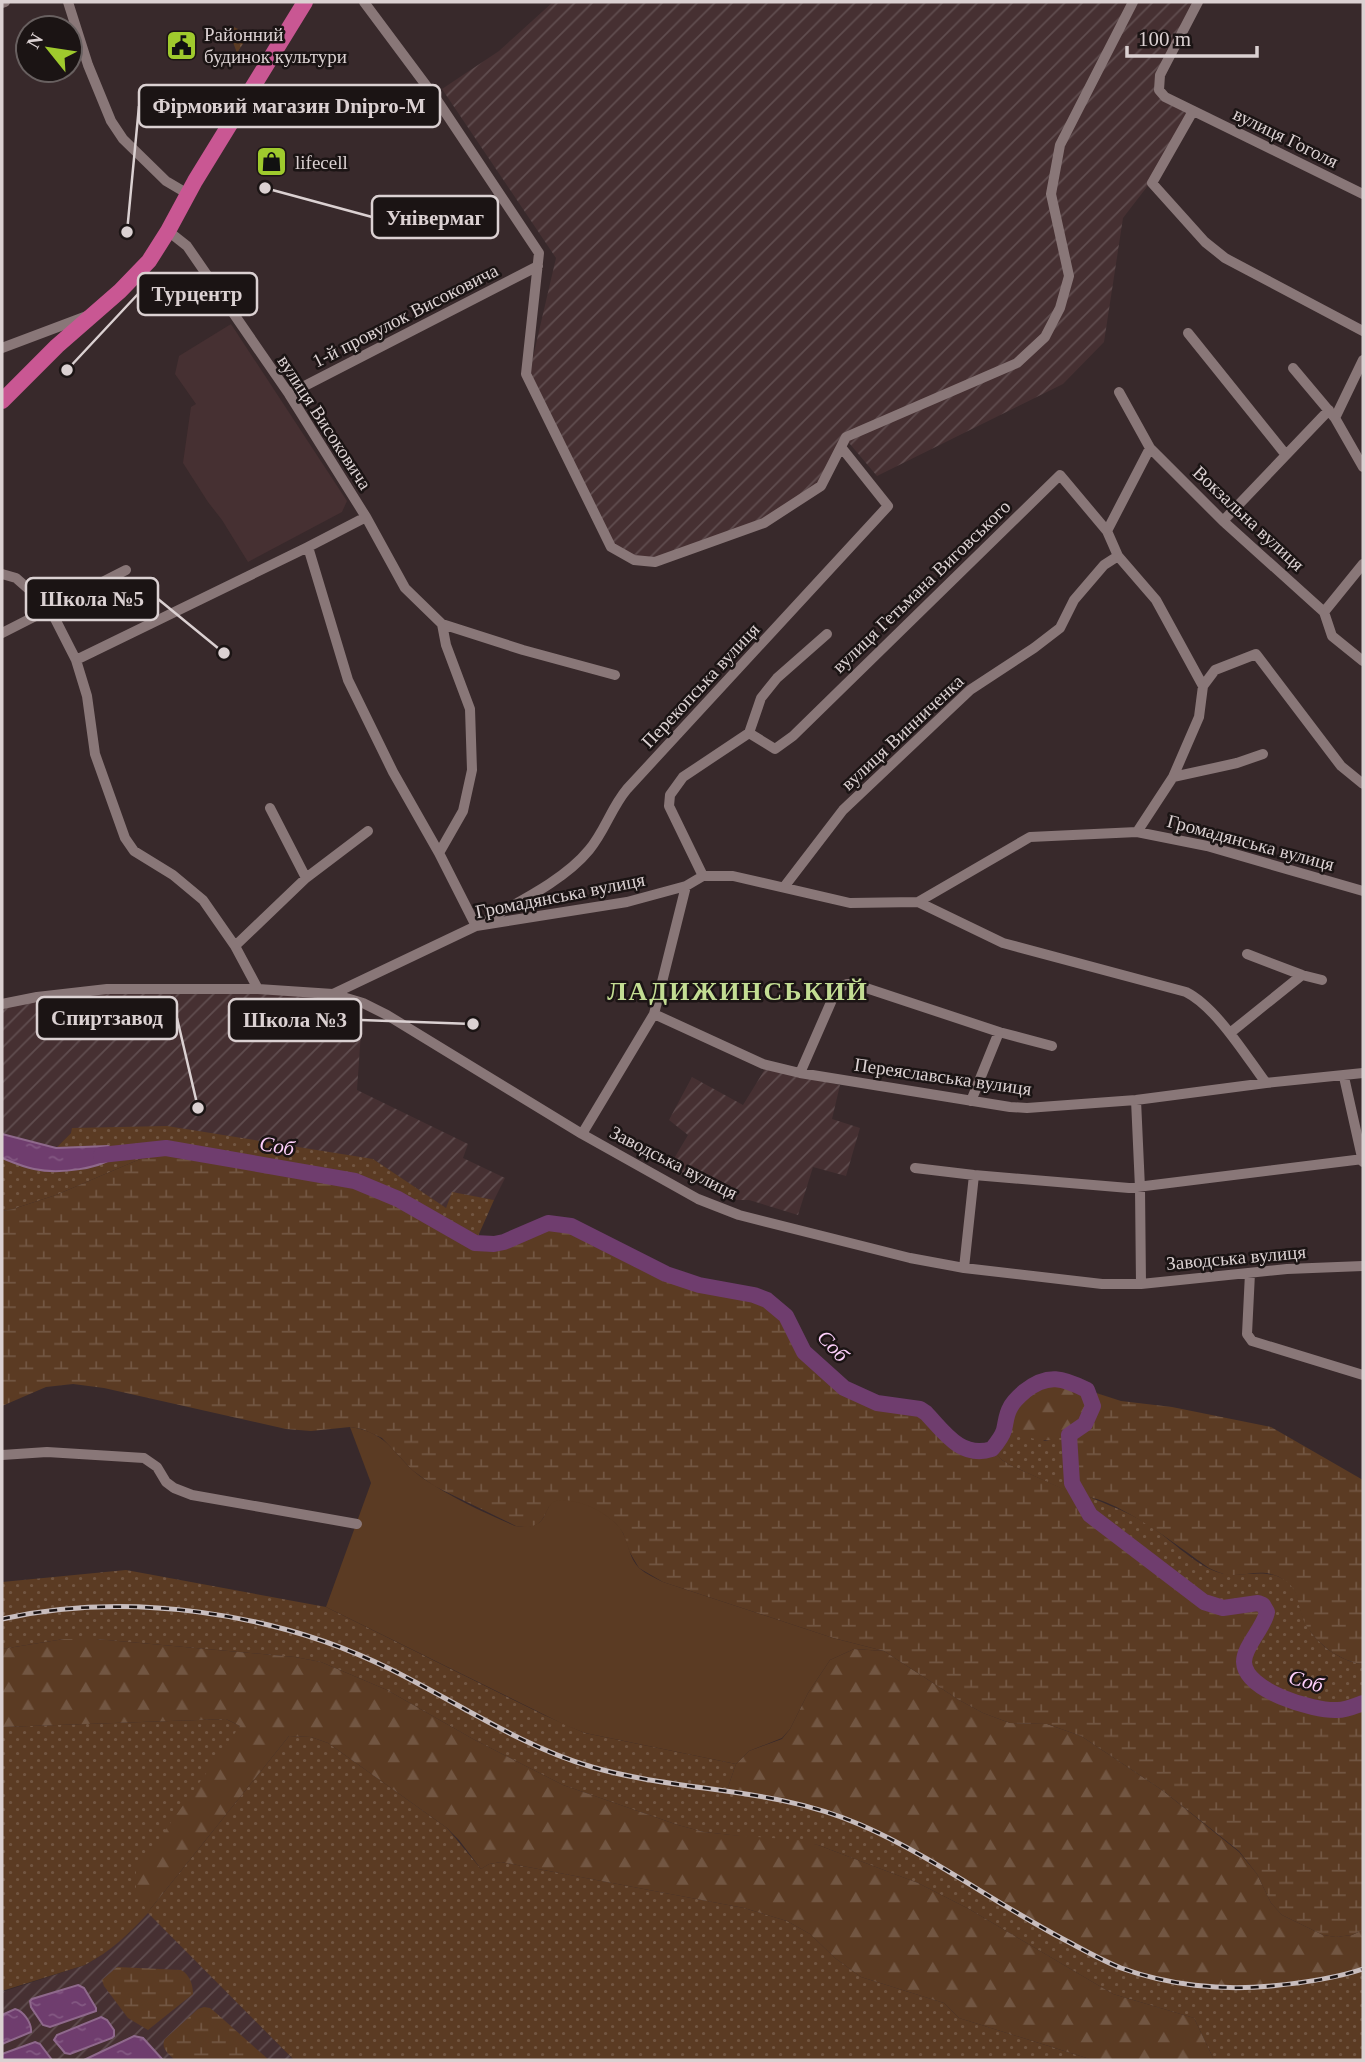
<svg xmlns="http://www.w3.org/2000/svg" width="1365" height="2062" viewBox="0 0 1365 2062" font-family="'Times New Roman',serif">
	<defs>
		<pattern id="industrial-furrows" width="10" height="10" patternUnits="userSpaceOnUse" patternTransform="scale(1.75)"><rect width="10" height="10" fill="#463032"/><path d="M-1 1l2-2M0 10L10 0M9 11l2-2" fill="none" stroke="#604d4f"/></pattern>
		<pattern id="grass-dots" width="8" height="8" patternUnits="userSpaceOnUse" patternTransform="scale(1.75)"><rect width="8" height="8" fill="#5b3b23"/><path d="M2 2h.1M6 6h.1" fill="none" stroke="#725642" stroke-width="1.8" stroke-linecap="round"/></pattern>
		<pattern id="forest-firs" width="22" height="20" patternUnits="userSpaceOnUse" patternTransform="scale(1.75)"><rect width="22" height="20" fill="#5b3b23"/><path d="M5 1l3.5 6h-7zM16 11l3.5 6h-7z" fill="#725642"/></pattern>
		<pattern id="wetland-marsh" width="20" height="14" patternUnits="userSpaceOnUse" patternTransform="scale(1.75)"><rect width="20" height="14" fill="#5b3b23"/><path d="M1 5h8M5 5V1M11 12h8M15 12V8" fill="none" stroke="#725642"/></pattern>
		<pattern id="water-ripples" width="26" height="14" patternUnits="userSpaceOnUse" patternTransform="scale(1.75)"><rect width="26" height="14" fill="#6f3d6e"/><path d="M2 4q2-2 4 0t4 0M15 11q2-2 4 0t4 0" fill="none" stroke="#835882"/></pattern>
	</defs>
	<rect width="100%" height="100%" fill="#38292b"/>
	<path fill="#463032" d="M 231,324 L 347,501 L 342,512 L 248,562 L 222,520 L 208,502 L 183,463 L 191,407 L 196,404 L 175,374 L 179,356 Z"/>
	<path fill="url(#industrial-furrows)" d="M 553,2 L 1198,2 L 1159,90 L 1193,111 L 1153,179 L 1123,218 L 1104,342 L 1063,384 L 877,476 L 844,437 L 819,485 L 762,520 L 655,559 L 635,557 L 613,545 L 529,374 L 556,258 L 442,89 L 499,51 Z
		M 258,989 L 363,1003 L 357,1090 L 468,1144 L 463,1158 L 505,1178 L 494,1200 L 452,1193 L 446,1209 L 373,1159 L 71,1133 L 56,1148 L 2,1134 L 2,1004 L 78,991 Z
		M 765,1069 L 840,1085 L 832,1119 L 860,1128 L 846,1176 L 813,1167 L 798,1215 L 749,1200 L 736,1200 L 693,1182 L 669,1167 L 688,1135 L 669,1120 L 692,1077 L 743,1105 Z
		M 148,1912 L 294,2060 L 2,2060 L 2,1992 L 85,1965 L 97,1958 L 128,1934 Z"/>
	<path fill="url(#grass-dots)" d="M 234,27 L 238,29 L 236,33 L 244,37 L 246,35 L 248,36 L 237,53 L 230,34 Z
		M 167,1126 L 373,1159 L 446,1208 L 452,1192 L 494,1200 L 475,1243 L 398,1199 L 356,1181 L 166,1148 L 56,1195 L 13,1209 L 2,1211 L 2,1158 L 35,1169 L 120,1153 L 108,1146 L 56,1148 L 71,1133 L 72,1128 Z
		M 1005,1420 L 1010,1426 L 1045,1441 L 1069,1435 L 1070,1474 L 1074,1490 C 1098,1502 1124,1509 1147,1524 C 1168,1537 1194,1564 1217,1572 C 1240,1580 1262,1566 1285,1580 C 1300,1589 1298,1608 1305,1622 C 1315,1643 1340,1662 1363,1664 L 1363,1703 C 1355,1706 1346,1710 1337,1710 C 1314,1711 1247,1691 1245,1663 C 1244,1649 1259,1631 1266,1619 L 1258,1603 L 1223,1608 L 1204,1602 L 1099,1524 L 1086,1511 L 1078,1496 L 1010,1465 L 1002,1460 L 992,1449 L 1004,1430 Z
		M 126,1570 L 326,1607 L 544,1715 L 585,1733 L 736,1764 L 727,1790 C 775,1797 819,1808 863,1826 L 1142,1974 L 1198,1986 L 1260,1987 L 1324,1980 L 1363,1969 L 1363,2060 L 1214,2060 L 1194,2018 L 1113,1994 L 969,1909 L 918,1883 L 818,1845 L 704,1832 L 678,1825 L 563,1785 L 473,1739 L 387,1690 L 321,1662 L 295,1657 L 96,1639 L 64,1639 L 2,1649 L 2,1582 Z
		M 226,1719 L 240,1726 L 148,1912 L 289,1736 L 311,1737 L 328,1743 L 447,1828 L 481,1869 L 489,1864 L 501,1862 L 744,1908 L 787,1921 L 810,1934 L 835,1958 L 861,1977 L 944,2003 L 959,2018 L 1093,2060 L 294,2060 L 148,1913 C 129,1934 111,1951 85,1965 L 2,1991 L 2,1727 Z"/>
	<path fill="url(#forest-firs)" d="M 1055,1378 L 1072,1382 L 1087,1390 L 1093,1406 C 1080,1445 1029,1452 1005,1420 C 1013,1398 1031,1382 1055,1378 Z
		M 64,1639 L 96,1639 L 295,1657 L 321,1662 L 387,1690 L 473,1739 L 563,1785 L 678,1825 L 704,1832 L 732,1835 L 798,1840 L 818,1845 L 918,1883 L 969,1909 L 1113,1994 L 1194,2018 L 1214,2060 L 1093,2060 L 959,2018 L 944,2003 L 861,1977 L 835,1958 L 810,1934 L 787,1921 L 744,1908 L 501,1862 L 489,1864 L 481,1869 L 459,1840 L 447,1828 L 328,1743 L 311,1737 L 289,1736 L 148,1912 L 136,1893 L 136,1871 L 240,1726 L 226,1719 L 2,1727 L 2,1649 Z
		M 854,1649 L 884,1651 L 959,1700 L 983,1713 L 1010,1723 L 1047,1724 L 1081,1736 L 1162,1790 L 1239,1852 L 1257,1874 L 1271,1903 L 1282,1915 L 1323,1935 L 1336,1937 L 1352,1935 L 1363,1930 L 1363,1969 C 1290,1994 1190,1996 1117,1966 C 1029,1929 952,1868 865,1827 C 821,1806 775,1797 727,1790 L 736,1764 L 749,1751 L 782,1739 L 790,1729 L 808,1693 L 830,1660 Z"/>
	<path fill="url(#wetland-marsh)" d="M 166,1148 L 355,1181 L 398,1199 L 475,1243 L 494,1244 L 504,1242 L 548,1223 L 571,1226 L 666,1274 L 699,1285 L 754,1295 L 767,1300 L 786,1316 L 804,1352 L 844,1388 L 877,1403 L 920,1409 L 926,1413 L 953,1442 L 965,1449 L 981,1452 L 992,1449 L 1002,1460 L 1010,1465 L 1077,1495 L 1070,1474 L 1069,1435 C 1087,1422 1098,1413 1087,1390 L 1121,1401 L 1172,1407 L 1271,1427 L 1363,1480 L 1363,1664 C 1340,1662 1314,1642 1304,1621 C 1298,1608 1299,1591 1287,1582 C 1266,1566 1250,1576 1229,1575 C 1222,1574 1215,1571 1209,1568 C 1180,1548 1113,1494 1078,1496 L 1086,1511 L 1099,1524 L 1204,1602 L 1223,1608 L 1258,1603 L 1263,1605 L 1267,1612 C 1264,1628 1244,1646 1244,1662 C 1245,1691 1313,1711 1337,1710 C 1346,1710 1355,1706 1363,1703 L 1363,1930 L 1352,1935 L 1336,1937 L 1323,1935 L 1282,1915 L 1271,1903 L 1257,1874 L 1239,1851 L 1162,1790 L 1081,1736 L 1047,1724 L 1010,1723 L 983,1713 L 959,1700 L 884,1651 L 833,1638 L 663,1582 L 639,1568 L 629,1551 L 623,1533 L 616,1524 L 605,1515 L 575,1502 L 549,1507 C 540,1526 536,1529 516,1526 L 434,1486 L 412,1470 L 382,1438 L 362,1429 L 350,1427 L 311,1431 L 286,1429 L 104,1388 L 73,1384 L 46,1387 L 2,1406 L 2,1211 L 13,1209 L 56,1195 Z
		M 117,1967 L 181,1970 C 190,1975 193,1985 193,1994 L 148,2030 L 128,2018 L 104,1986 L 102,1980 Z
		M 204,2007 L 210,2008 L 215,2012 L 269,2060 L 175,2060 C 169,2054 160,2048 165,2039 L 198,2009 Z"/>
	<path fill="#5b3b23" d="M 350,1427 C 392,1433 393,1458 424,1479 C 452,1498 485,1513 515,1526 C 556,1532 538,1500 562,1500 C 582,1500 614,1515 623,1533 C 629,1545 629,1558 639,1568 C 646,1574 655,1578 663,1582 L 833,1638 L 884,1651 L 854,1649 L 830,1660 L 808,1693 L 790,1729 L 782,1738 L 749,1751 L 736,1764 L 585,1733 L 565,1725 L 326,1607 L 371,1483 Z"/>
	<path fill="url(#water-ripples)" stroke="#8f698c" stroke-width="2" d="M 2,1134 L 56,1148 L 108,1146 L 120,1152 C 104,1170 57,1174 34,1169 C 23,1167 12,1162 2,1158 Z
		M 78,1985 L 84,1988 L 96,2008 L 96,2011 L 50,2027 L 43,2025 L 31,2007 L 30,2001 L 32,1999 Z
		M 15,2009 C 24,2011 32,2024 31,2032 L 2,2044 L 2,2015 Z
		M 101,2017 L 107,2020 L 114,2030 L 114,2036 L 112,2038 L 70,2054 L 65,2053 L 54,2040 L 57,2035 Z
		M 134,2036 L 143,2038 L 163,2060 L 84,2060 Z
		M 35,2042 L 40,2044 L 52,2060 L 2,2060 L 2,2054 Z"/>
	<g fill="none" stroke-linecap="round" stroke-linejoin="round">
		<path stroke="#6f3d6e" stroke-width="16" d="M 101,1155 L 166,1148 L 355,1181 L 398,1199 L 475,1243 L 494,1244 L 504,1242 L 548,1223 L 571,1226 L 666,1274 L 699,1285 L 754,1295 L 767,1300 L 786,1316 L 804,1352 L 844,1388 L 877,1403 L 920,1409 L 926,1413 C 944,1432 961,1459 992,1449 C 997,1443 1002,1437 1004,1430 C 1006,1422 1006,1415 1010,1408 C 1013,1401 1019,1396 1025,1391 C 1048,1373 1063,1378 1087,1390 L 1093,1406 L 1085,1424 L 1069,1435 L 1072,1483 L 1090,1515 L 1204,1602 L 1223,1608 L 1258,1603 L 1263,1605 L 1267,1612 C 1264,1628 1244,1646 1244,1662 C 1245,1691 1313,1711 1337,1710 C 1346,1710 1355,1706 1363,1703"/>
		<path stroke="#897778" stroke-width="10" d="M 68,2 L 88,65 L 111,121 L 123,139 L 166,181 L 188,194
			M 364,2 L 437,100 L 539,253 L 526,374 L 611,547 L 634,560 L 655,562 L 764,523 L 821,486 L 846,437 L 1017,363 L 1045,337 L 1060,308 L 1069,276 L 1051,194 L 1060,145 L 1133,2
			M 1198,2 L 1160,75 L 1159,90 L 1165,97 L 1363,194
			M 2,3 L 5,2
			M 1193,111 L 1152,183 L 1205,242 L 1225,258 L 1363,331
			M 168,231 L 187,246 L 289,394 L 366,517 L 308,547 L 348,680 L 393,772 L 439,853 L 476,926 C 512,905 563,882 589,850 C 605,831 611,808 627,789 L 888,506 L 841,447
			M 1188,333 L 1286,455
			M 2,348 L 87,316
			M 1293,368 L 1335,418 L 1363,467
			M 1119,392 L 1150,448 L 1223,521 L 1324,612 L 1332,636 L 1363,661
			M 289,394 L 538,266
			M 1335,418 L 1363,360
			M 366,517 L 405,588 L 442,624 L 446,645 L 470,709 L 472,770 L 463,811 L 439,853
			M 1223,521 L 1329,410
			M 1107,531 L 1150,448
			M 2,574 L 16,578 L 49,607 L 76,660 L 87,696 L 95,754 L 125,838 L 134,851 L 173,875 L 203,900 L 235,946 L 258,989
			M 1324,612 L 1363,564
			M 442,624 L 523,650 L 615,675
			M 2,633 L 126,570
			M 76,660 L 308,547
			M 1203,686 L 1215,670 L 1256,654 L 1341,766 L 1363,784
			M 749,733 L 775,749 L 793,736 L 1060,475 L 1107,531 L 1118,556 L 1156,600 L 1203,686 L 1199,717 L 1173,777 L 1137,832
			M 1173,777 L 1237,763 L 1263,754
			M 270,808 L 306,878
			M 703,876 L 669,806 L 670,795 L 683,777 L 749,733 L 761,698 L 777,678 L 827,634
			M 784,887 L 843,810 L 970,690 L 1034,648 L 1060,628 L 1074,600 L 1104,565 L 1118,556
			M 918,902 L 1003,943 L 1186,992 C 1216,1007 1246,1056 1266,1083
			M 235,946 L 306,878 L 368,831
			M 1247,954 L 1302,975 L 1322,980
			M 333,994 L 476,926 L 627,902 L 686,886 L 703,876 L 733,876 L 850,903 L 918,902 L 1030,837 L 1137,832 L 1207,846 L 1363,891
			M 2,1004 L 37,997 L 107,989 L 258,989 L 333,994 L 363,1003 L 387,1015 L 582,1134 L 698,1199 L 739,1215 L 910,1258 L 964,1268 L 1102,1284 L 1141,1284 L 1287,1269 L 1363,1266
			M 654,1014 L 763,1064 L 800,1073 L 1010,1107 L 1027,1108 L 1136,1100 L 1266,1083 L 1363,1073
			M 1230,1033 L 1302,975
			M 800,1073 L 835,993 C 841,986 845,983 854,984 L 999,1032 L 1052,1046
			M 1344,1077 L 1363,1162
			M 1136,1100 L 1140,1188 L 1141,1284
			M 971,1101 L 999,1032
			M 582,1134 L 654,1014 L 686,886
			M 915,1168 L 974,1175 L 1129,1188 L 1363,1159
			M 964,1268 L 974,1175
			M 1250,1273 L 1247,1334 L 1252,1341 L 1363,1375
			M 2,1455 L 47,1452 L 144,1458 L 157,1467 L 166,1482 L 174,1488 L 192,1495 L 357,1524"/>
		<path stroke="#c95793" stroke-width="16" d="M 2,401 L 57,346 L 120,291 L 149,261 L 168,231 L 195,181 L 305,2"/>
		<defs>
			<path id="rail" d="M 2,1619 C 127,1591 275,1612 390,1669 C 457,1702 520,1746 592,1767 C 682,1793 772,1786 861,1825 C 930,1855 995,1903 1063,1939 C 1082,1949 1101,1960 1121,1968 C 1168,1985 1221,1991 1271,1986 C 1302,1983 1333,1979 1363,1969"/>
		</defs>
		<use href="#rail" stroke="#c8bdbe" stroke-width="5"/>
		<use href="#rail" stroke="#1b1414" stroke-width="2.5" stroke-dasharray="8" stroke-linecap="butt"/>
	</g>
	<defs>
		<symbol id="civic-square" viewBox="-11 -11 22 22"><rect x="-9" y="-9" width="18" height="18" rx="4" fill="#9fca2d" stroke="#1b1414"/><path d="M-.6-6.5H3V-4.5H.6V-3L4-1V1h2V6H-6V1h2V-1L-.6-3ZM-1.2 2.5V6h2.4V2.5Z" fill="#111"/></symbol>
		<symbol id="shop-square" viewBox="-11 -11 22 22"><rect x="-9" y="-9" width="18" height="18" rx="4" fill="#9fca2d" stroke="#1b1414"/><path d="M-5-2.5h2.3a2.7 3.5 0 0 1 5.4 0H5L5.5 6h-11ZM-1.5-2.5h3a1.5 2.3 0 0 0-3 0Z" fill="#111"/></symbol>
	</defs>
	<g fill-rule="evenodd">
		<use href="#civic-square" x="164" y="28" width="35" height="35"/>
		<use href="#shop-square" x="254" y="144" width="35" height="35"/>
	</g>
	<g text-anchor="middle" stroke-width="5" stroke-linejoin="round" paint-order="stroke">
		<g font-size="19" fill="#dbd1d2" stroke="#1b1414" text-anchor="start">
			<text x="204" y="41">Районний<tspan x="204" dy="22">будинок культури</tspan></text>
			<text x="295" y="169">lifecell</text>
		</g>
		<g font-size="19" fill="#dbd1d2" stroke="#1b1414">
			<text transform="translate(1286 137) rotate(26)" y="7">вулиця Гоголя</text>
			<text transform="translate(405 315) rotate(-27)" y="7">1-й провулок Високовича</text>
			<text transform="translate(325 422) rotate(57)" y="7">вулиця Високовича</text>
			<text transform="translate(1249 518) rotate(43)" y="7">Вокзальна вулиця</text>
			<text transform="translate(921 586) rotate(-44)" y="7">вулиця Гетьмана Виговського</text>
			<text transform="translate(700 685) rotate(-47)" y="7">Перекопська вулиця</text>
			<text transform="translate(902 732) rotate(-43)" y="7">вулиця Винниченка</text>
			<text transform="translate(1251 842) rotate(15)" y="7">Громадянська вулиця</text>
			<text transform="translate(560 895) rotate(-11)" y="7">Громадянська вулиця</text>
			<text transform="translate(943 1076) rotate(8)" y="7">Переяславська вулиця</text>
			<text transform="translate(674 1162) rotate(27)" y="7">Заводська вулиця</text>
			<text transform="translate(1236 1257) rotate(-5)" y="7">Заводська вулиця</text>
		</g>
		<g font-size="21" font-style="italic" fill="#ffd1fd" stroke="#1b1414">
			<text transform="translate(277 1146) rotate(10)" y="7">Соб</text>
			<text transform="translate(833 1346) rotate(47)" y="7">Соб</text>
			<text transform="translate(1306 1681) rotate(16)" y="7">Соб</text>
		</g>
		<g font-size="26" font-weight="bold" letter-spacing="2" fill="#c3dd93" stroke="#1b1414">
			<text x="738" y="1000">ЛАДИЖИНСЬКИЙ</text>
		</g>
	</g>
	<path fill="none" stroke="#dbd1d2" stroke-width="2.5" d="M127 232L139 106M265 188L372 217M67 370L138 294M224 653L158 599M198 1108L177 1018M473 1024L361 1020"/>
	<g fill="#dbd1d2" stroke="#1b1414" stroke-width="2.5">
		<circle cx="127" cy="232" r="7"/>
		<circle cx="265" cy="188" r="7"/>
		<circle cx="67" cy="370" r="7"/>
		<circle cx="224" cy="653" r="7"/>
		<circle cx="198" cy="1108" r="7"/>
		<circle cx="473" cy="1024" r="7"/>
	</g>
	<g fill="#1b1414" stroke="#dbd1d2" stroke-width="2.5">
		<rect x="139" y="85" width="301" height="42" rx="7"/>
		<rect x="372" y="196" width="126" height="42" rx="7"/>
		<rect x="138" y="273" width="119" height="42" rx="7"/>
		<rect x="26" y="578" width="132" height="42" rx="7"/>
		<rect x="37" y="997" width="140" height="42" rx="7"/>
		<rect x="229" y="999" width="132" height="42" rx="7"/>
	</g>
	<g font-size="21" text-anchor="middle" font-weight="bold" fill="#dbd1d2">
		<text x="289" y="113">Фірмовий магазин Dnipro-M</text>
		<text x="435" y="225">Універмаг</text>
		<text x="197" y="301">Турцентр</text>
		<text x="92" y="606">Школа №5</text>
		<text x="107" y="1025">Спиртзавод</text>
		<text x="295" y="1027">Школа №3</text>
	</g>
	<rect width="1365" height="2062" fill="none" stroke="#dbd1d2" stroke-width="7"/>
	<g transform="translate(49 49) rotate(300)"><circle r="33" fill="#1b1414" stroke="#686060" stroke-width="2"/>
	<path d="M0-5L12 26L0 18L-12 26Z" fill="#9fca2d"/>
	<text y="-10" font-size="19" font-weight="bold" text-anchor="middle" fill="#dbd1d2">N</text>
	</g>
	<path d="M1127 46v10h130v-10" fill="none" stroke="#dbd1d2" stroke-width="3.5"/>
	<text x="1138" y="46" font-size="21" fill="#dbd1d2" stroke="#1b1414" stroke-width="5" paint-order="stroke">100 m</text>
</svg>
